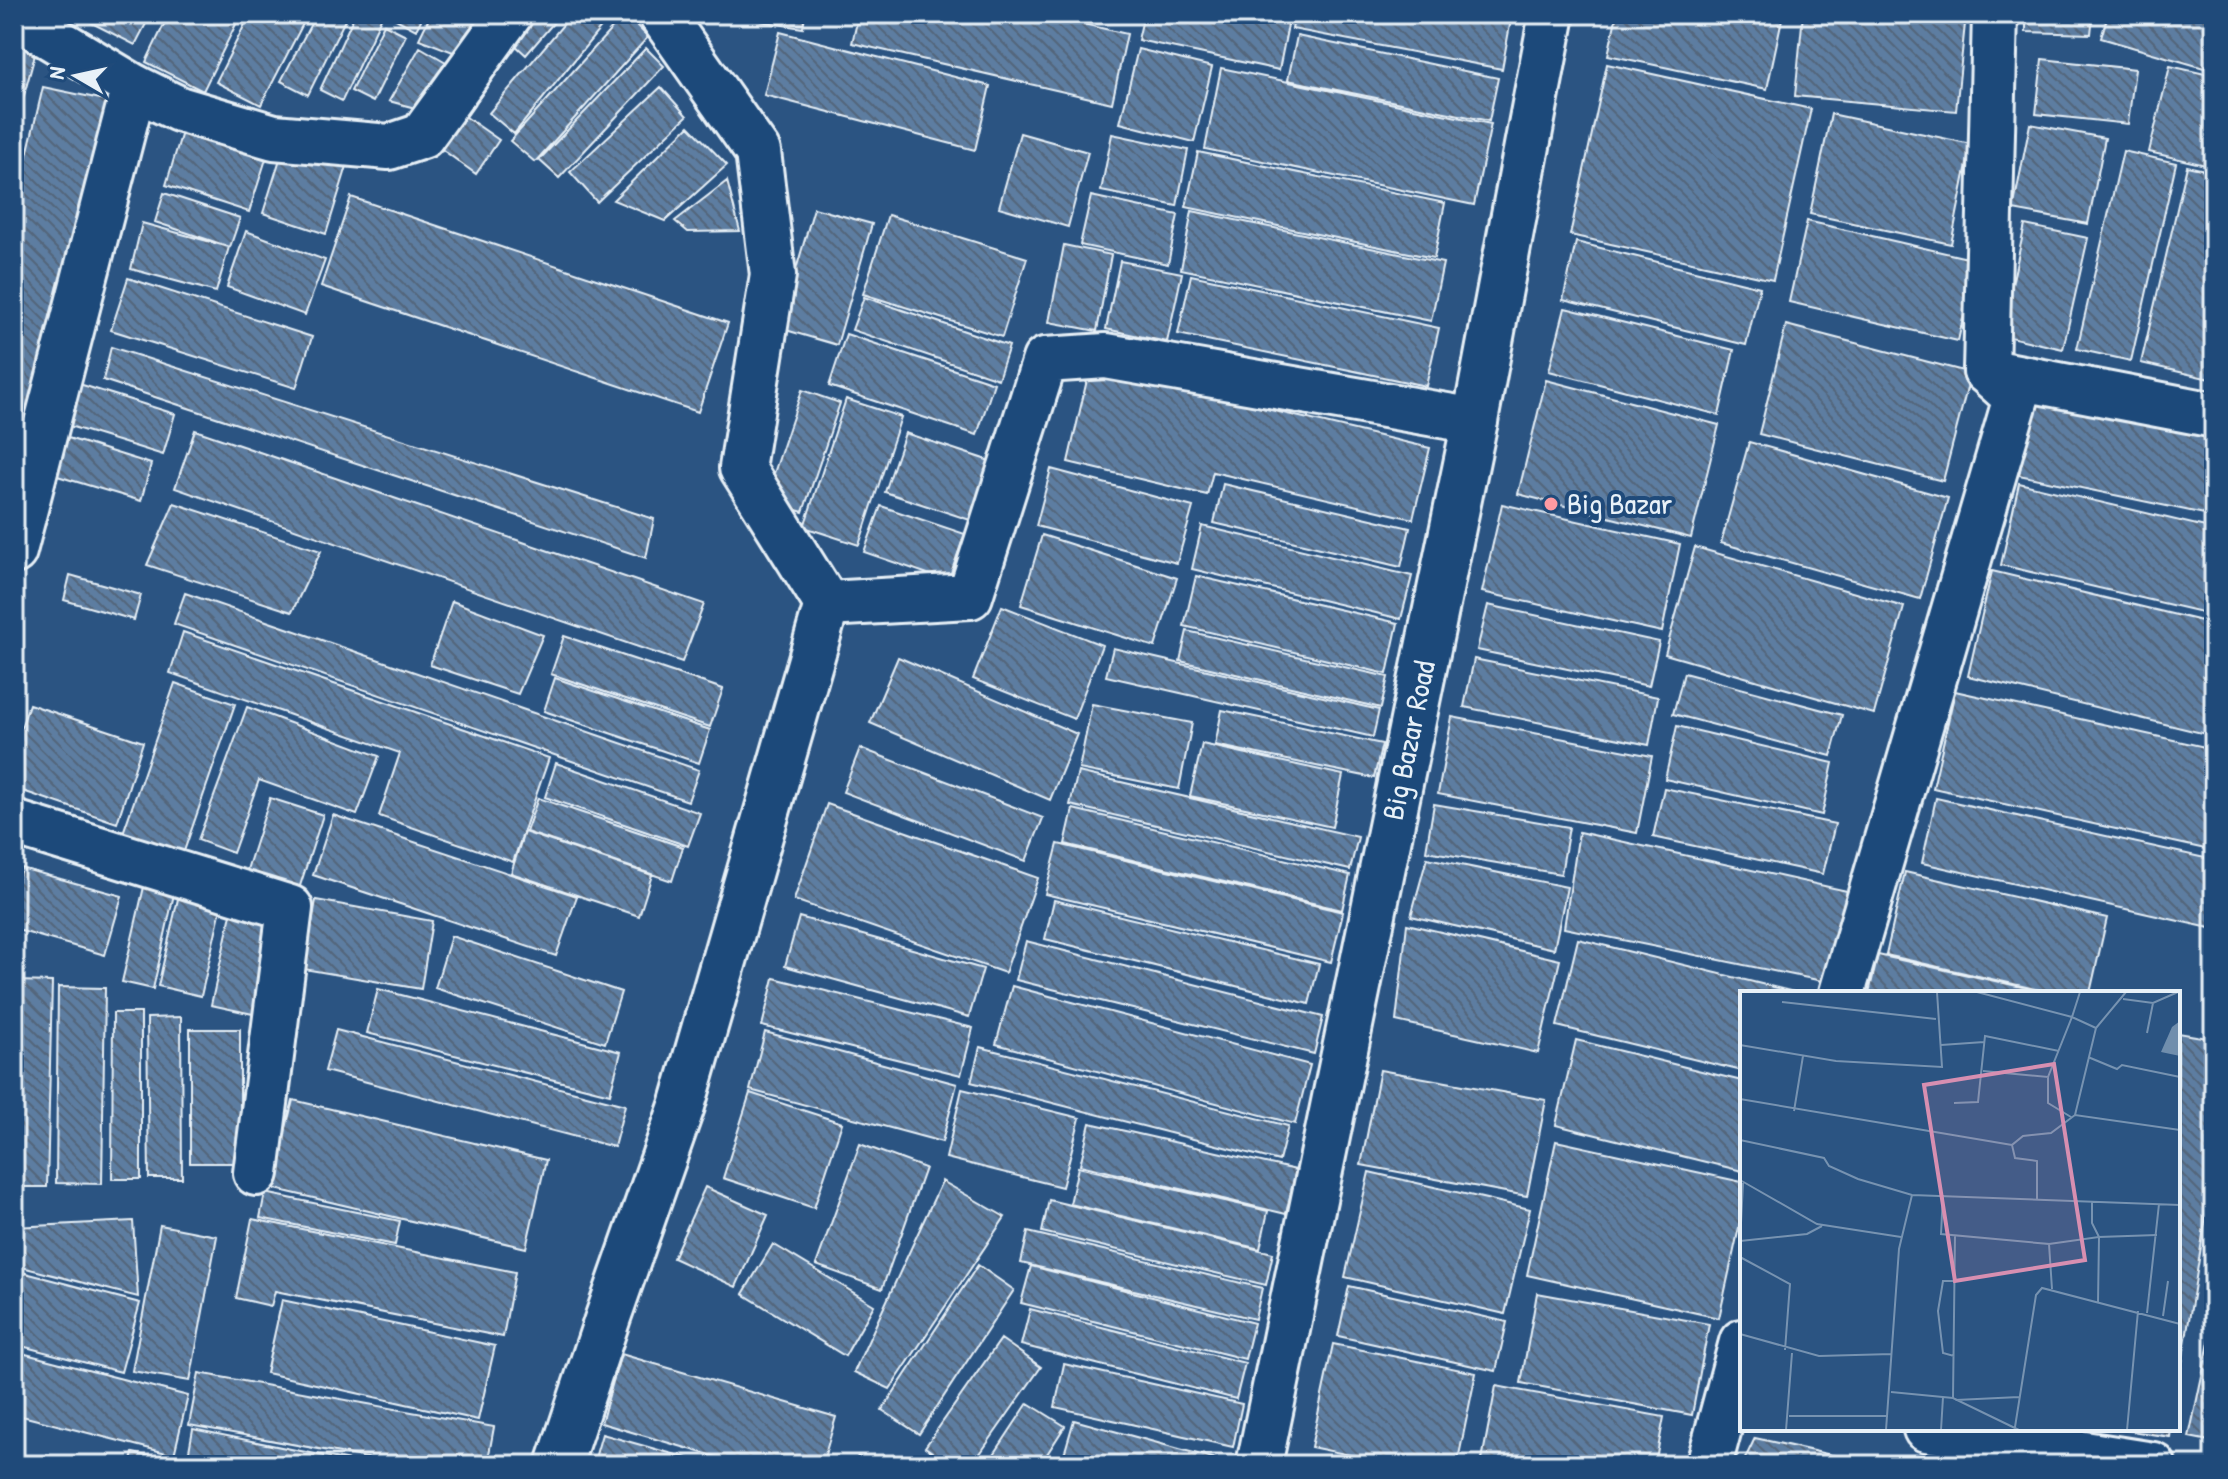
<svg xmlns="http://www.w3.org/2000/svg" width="2228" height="1479" viewBox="0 0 2228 1479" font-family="'Patrick Hand',sans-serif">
	<defs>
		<pattern id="building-back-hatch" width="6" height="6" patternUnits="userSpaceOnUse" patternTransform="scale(2)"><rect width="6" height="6" fill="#5d7da1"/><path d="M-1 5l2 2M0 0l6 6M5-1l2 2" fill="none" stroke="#53657a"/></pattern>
	</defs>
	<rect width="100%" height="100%" fill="#2b5482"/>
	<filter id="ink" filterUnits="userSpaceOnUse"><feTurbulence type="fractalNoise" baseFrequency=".0125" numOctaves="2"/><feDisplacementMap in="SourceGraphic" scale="16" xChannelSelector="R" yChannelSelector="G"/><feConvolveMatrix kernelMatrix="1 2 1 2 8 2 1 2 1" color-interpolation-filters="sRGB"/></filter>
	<g filter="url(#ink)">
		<path fill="url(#building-back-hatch)" stroke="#e8f1f8" stroke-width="2" d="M 87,14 L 151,14 L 135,45 L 84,19 Z
			M 169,14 L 241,14 L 203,91 L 146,62 Z
			M 250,14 L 308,14 L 261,105 L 216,82 Z
			M 316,14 L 335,14 L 345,20 L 308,95 L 281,81 Z
			M 355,14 L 383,14 L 342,101 L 320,90 Z
			M 392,14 L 424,14 L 416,30 L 390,16 Z
			M 431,14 L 489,14 L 466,57 L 419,39 Z
			M 518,14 L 561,14 L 526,55 L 502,33 Z
			M 572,14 L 612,14 L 514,134 L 489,113 Z
			M 625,14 L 648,37 L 535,162 L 510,141 Z
			M 714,14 L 805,14 L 803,28 Z
			M 859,14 L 1040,14 L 1127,34 L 1112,103 L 852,43 Z
			M 1144,14 L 1235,14 L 1288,25 L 1279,70 L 1138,40 Z
			M 1295,14 L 1512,14 L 1502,69 L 1292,29 Z
			M 1617,14 L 1783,14 L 1767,89 L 1608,55 Z
			M 1803,14 L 1966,14 L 1956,111 L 1795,96 Z
			M 2026,14 L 2093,14 L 2091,34 L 2026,32 Z
			M 2108,14 L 2214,14 L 2214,71 L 2101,38 Z
			M 384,24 L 406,35 L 373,102 L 351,91 Z
			M 780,32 L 990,86 L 975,150 L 764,95 Z
			M 1297,36 L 1498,78 L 1489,121 L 1288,80 Z
			M 14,45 L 36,51 L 14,132 Z
			M 420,47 L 446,62 L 419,109 L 389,101 Z
			M 646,48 L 664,66 L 559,178 L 539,160 Z
			M 1138,49 L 1212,67 L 1194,142 L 1120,123 Z
			M 491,52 L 505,61 L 466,117 L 499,140 L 476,174 L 429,140 Z
			M 2042,59 L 2135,69 L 2128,124 L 2036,114 Z
			M 1607,64 L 1811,109 L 1773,280 L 1570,235 Z
			M 2170,66 L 2214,76 L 2214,167 L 2149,152 Z
			M 1221,68 L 1491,124 L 1474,205 L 1205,149 Z
			M 43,87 L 110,101 L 14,501 L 14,210 Z
			M 661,87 L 687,116 L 597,202 L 570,172 Z
			M 1831,114 L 1971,144 L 1951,244 L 1810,214 Z
			M 2030,124 L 2105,138 L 2088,224 L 2013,210 Z
			M 689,126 L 727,165 L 665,221 L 613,200 Z
			M 182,132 L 266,159 L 249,212 L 166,185 Z
			M 1020,133 L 1088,152 L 1068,227 L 999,207 Z
			M 1112,134 L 1188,150 L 1177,206 L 1101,191 Z
			M 285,143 L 348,163 L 326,234 L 263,213 Z
			M 2123,151 L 2176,163 L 2131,361 L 2077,349 Z
			M 1198,152 L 1445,203 L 1434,258 L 1186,207 Z
			M 2187,166 L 2214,172 L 2214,380 L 2141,363 Z
			M 727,181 L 740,231 L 688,232 L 675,221 Z
			M 164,193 L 240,218 L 230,247 L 155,222 Z
			M 1091,196 L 1178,215 L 1168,264 L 1080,245 Z
			M 351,197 L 728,323 L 698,412 L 321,286 Z
			M 814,208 L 872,224 L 837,345 L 779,328 Z
			M 1192,211 L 1443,263 L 1431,321 L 1181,269 Z
			M 888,215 L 1027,258 L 1002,337 L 863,294 Z
			M 1807,221 L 1976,260 L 1958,341 L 1789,302 Z
			M 142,223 L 229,247 L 216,292 L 131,269 Z
			M 2025,225 L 2088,238 L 2063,349 L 2001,335 Z
			M 246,231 L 325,260 L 305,315 L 227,287 Z
			M 1576,242 L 1760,287 L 1746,345 L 1563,300 Z
			M 1064,245 L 1111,255 L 1097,331 L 1049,322 Z
			M 1120,261 L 1182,273 L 1167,342 L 1106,329 Z
			M 1191,275 L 1439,328 L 1426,386 L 1178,334 Z
			M 128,278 L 312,337 L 296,388 L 111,330 Z
			M 864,297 L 1009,346 L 998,379 L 852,330 Z
			M 1565,308 L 1734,350 L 1719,415 L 1549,371 Z
			M 1786,325 L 1971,373 L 1943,481 L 1759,434 Z
			M 846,334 L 994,383 L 977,435 L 829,386 Z
			M 111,347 L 654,519 L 646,558 L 103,380 Z
			M 1090,367 L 1430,448 L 1413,519 L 1213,472 L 1207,495 L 1068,462 Z
			M 1546,380 L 1719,425 L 1691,538 L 1518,494 Z
			M 76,383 L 175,414 L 163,455 L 63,424 Z
			M 2038,387 L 2214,423 L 2214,516 L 2019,475 Z
			M 802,390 L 840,403 L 803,512 L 765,500 Z
			M 846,399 L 901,417 L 859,545 L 804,527 Z
			M 195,430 L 704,604 L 682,662 L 175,488 Z
			M 905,433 L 990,461 L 970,520 L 885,492 Z
			M 65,437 L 151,464 L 141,501 L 54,475 Z
			M 1749,442 L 1948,498 L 1920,599 L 1721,543 Z
			M 1051,469 L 1193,507 L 1177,563 L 1036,526 Z
			M 2019,483 L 2214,529 L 2214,615 L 2001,565 Z
			M 1223,484 L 1410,528 L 1401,567 L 1214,523 Z
			M 174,503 L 321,551 L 292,612 L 147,565 Z
			M 1502,504 L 1680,544 L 1662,632 L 1482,592 Z
			M 881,506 L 965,534 L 948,581 L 864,552 Z
			M 1202,526 L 1412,576 L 1401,619 L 1192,569 Z
			M 1042,535 L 1177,578 L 1155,647 L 1021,605 Z
			M 1695,547 L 1904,607 L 1874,714 L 1665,654 Z
			M 1992,571 L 2214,624 L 2214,736 L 1968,676 Z
			M 70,575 L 141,595 L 134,620 L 64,600 Z
			M 1196,576 L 1398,623 L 1387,674 L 1184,626 Z
			M 185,593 L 699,770 L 688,801 L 174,624 Z
			M 452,601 L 543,635 L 518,694 L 430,665 Z
			M 1488,605 L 1659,642 L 1649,686 L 1477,650 Z
			M 1002,606 L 1102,645 L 1074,719 L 973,679 Z
			M 1187,631 L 1388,677 L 1381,708 L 1180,661 Z
			M 183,632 L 549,758 L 513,862 L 379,816 L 400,753 L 170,673 Z
			M 564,636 L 723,689 L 710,727 L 551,674 Z
			M 1113,648 L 1379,710 L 1373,737 L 1106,676 Z
			M 898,657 L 1077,734 L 1050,800 L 870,723 Z
			M 1474,659 L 1658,697 L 1649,745 L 1464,707 Z
			M 1684,673 L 1842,715 L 1831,756 L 1673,714 Z
			M 555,678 L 710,730 L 699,763 L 544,711 Z
			M 175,683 L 235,704 L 182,857 L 122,836 Z
			M 1955,691 L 2214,749 L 2214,851 L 1933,788 Z
			M 29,704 L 143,742 L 117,823 L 14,788 L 14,749 Z
			M 1092,704 L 1192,723 L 1179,789 L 1079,769 Z
			M 247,707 L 379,756 L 357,815 L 259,780 L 233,853 L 198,840 Z
			M 1222,710 L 1382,744 L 1374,778 L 1215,745 Z
			M 1452,717 L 1652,756 L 1637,833 L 1438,794 Z
			M 1677,726 L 1833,763 L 1822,815 L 1665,779 Z
			M 1202,744 L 1343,775 L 1332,827 L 1190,796 Z
			M 860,748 L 1043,818 L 1026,861 L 843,792 Z
			M 556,763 L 700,813 L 688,846 L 545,797 Z
			M 1078,772 L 1358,837 L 1350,870 L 1070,805 Z
			M 1664,788 L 1835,824 L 1823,874 L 1653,837 Z
			M 270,798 L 323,815 L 298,892 L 245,876 Z
			M 538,798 L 683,847 L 672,881 L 526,832 Z
			M 1936,798 L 2214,860 L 2214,929 L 1922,863 Z
			M 827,804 L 1038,878 L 1005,973 L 794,900 Z
			M 1434,804 L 1569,827 L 1561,874 L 1426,851 Z
			M 1073,809 L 1350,875 L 1342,910 L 1065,844 Z
			M 333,815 L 577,896 L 556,956 L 313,875 Z
			M 524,832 L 652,875 L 639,916 L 511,873 Z
			M 1579,832 L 1856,893 L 1837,984 L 1564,928 Z
			M 1058,844 L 1343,912 L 1331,962 L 1045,894 Z
			M 1427,858 L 1567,887 L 1554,949 L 1411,916 Z
			M 21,868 L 122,896 L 105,955 L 14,929 L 14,894 Z
			M 1905,872 L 2107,918 L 2090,993 L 2053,993 L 1886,955 Z
			M 146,878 L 176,885 L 153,989 L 122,982 Z
			M 180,890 L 223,900 L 201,996 L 158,986 Z
			M 316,900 L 432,921 L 421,989 L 304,969 Z
			M 1054,900 L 1319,964 L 1309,1004 L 1045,939 Z
			M 233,905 L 284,916 L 262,1016 L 211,1005 Z
			M 799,917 L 983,969 L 969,1017 L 785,966 Z
			M 1407,924 L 1560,960 L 1538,1053 L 1396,1021 Z
			M 451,936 L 621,992 L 605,1043 L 435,988 Z
			M 1578,939 L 1798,993 L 1742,993 L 1742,1071 L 1557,1026 Z
			M 1026,941 L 1323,1017 L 1314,1054 L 1016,980 Z
			M 1878,955 L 2049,993 L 1869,993 Z
			M 774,978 L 973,1028 L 961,1075 L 762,1026 Z
			M 16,981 L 52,982 L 47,1187 L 14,1187 Z
			M 1012,986 L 1310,1065 L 1295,1124 L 996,1044 Z
			M 58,987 L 105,988 L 102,1184 L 56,1183 Z
			M 378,989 L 621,1052 L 610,1094 L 367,1033 Z
			M 113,1013 L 141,1013 L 141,1179 L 112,1179 Z
			M 181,1017 L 182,1178 L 149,1178 L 147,1018 Z
			M 190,1029 L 240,1029 L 240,1163 L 190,1163 Z
			M 336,1030 L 625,1105 L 614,1147 L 325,1071 Z
			M 765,1032 L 957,1084 L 942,1142 L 750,1090 Z
			M 2178,1033 L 2214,1039 L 2214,1168 L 2178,1387 Z
			M 1576,1040 L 1742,1081 L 1742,1171 L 1556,1125 Z
			M 980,1047 L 1288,1126 L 1279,1161 L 971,1082 Z
			M 1380,1070 L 1546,1100 L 1527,1196 L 1361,1165 Z
			M 962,1089 L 1080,1118 L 1062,1187 L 946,1158 Z
			M 750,1093 L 842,1123 L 814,1208 L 723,1178 Z
			M 293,1100 L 546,1160 L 526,1248 L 271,1188 Z
			M 1090,1123 L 1296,1170 L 1286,1214 L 1080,1165 Z
			M 1556,1141 L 1742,1182 L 1742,1214 L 1719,1318 L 1527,1275 Z
			M 860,1144 L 925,1168 L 882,1289 L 816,1265 Z
			M 1078,1167 L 1268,1211 L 1260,1249 L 1070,1204 Z
			M 1369,1172 L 1530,1209 L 1505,1314 L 1345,1277 Z
			M 942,1181 L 1005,1217 L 890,1389 L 854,1372 Z
			M 705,1187 L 768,1215 L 736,1287 L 673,1258 Z
			M 265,1193 L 400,1221 L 395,1245 L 260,1218 Z
			M 1049,1200 L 1273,1253 L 1266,1285 L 1042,1232 Z
			M 252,1219 L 515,1272 L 503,1337 L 275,1291 L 271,1306 L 236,1298 Z
			M 133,1221 L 138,1297 L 14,1265 L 14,1227 Z
			M 160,1225 L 217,1236 L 190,1381 L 132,1371 Z
			M 1028,1232 L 1262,1288 L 1255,1319 L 1021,1263 Z
			M 773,1244 L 874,1305 L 845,1356 L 743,1294 Z
			M 978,1265 L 1014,1290 L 919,1434 L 882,1410 Z
			M 1031,1266 L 1254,1323 L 1245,1359 L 1021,1303 Z
			M 14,1270 L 140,1303 L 121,1372 L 14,1344 Z
			M 1349,1286 L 1507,1322 L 1496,1371 L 1338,1336 Z
			M 1537,1293 L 1709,1324 L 1692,1415 L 1521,1383 Z
			M 282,1300 L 495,1346 L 478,1420 L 266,1373 Z
			M 1030,1309 L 1245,1363 L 1236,1399 L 1021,1345 Z
			M 2214,1319 L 2214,1442 L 2189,1437 Z
			M 1001,1339 L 1041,1367 L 972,1465 L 951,1465 L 925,1447 Z
			M 1333,1344 L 1476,1373 L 1457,1465 L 1398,1465 L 1311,1447 Z
			M 14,1351 L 188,1396 L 174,1455 L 14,1414 Z
			M 621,1354 L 836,1417 L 822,1465 L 744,1465 L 601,1423 Z
			M 1064,1364 L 1242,1404 L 1233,1447 L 1055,1407 Z
			M 199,1373 L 494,1427 L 487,1465 L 405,1465 L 189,1425 Z
			M 1496,1386 L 1664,1417 L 1655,1465 L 1481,1465 Z
			M 1028,1403 L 1065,1426 L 1040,1465 L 987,1465 Z
			M 1074,1420 L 1234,1464 L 1061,1465 Z
			M 193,1429 L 369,1465 L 202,1465 L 187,1462 Z
			M 2119,1429 L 2171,1429 L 2170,1437 Z
			M 602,1434 L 712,1465 L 593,1465 Z
			M 1755,1438 L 1858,1461 L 1857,1465 L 1742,1465 Z
			M 133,1453 L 190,1465 L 130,1465 Z
			M 858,1456 L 877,1465 L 853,1465 Z"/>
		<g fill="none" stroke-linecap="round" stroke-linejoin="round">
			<defs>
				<g id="minor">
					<path d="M 661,14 L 758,152 L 773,275 L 742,468 L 827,604 L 970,596 L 1045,360 L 1106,356 L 1475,421"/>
					<path d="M 14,15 L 134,87 L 14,551"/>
					<path d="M 134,87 L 179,109 L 274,137 L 389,147 L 422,136 L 510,14"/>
					<path d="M 1986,371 L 1995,14"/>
					<path d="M 14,823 L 290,908 L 256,1173"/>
					<path d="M 1842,993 L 2016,398 L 1986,371 L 2214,415"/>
					<path d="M 1926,1429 L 2153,1465"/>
					<path d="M 559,1465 L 608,1317 L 682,1106 L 827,604"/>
					<path id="s1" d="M 1259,1465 L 1475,421 L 1552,14"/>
					<path d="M 1709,1465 L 1742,1342"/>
				</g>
			</defs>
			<use href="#minor" stroke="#e8f1f8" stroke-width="50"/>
			<use href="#minor" stroke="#1f4a7a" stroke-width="44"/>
		</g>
	</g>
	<circle fill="#ff9aa2" stroke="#1f4a7a" stroke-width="3" cx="1551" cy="504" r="8"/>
	<g text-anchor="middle" stroke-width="8" stroke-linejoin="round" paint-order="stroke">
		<g font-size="30" fill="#e8f1f8" stroke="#1f4a7a" text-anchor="start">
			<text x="1567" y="514">Big Bazar</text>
		</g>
		<g font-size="30" fill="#e8f1f8" stroke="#1f4a7a">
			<text dy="10" stroke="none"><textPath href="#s1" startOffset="740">Big Bazar Road</textPath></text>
		</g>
	</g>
	<g transform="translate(1740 991)">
		<rect width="440" height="440" fill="#2b5482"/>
		<path d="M 440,30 L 440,65 L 421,61 L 432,36 Z" fill="#708ead"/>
		<path fill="none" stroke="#7793b1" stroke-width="2" d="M 237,1 L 332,26 L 340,1M 383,8 L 413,12 L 438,1M 42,11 L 196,28M 407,42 L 413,12M 0,54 L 96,70 L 202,76 L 197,1M 201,54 L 244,51M 348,66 L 377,78 L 382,74 L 440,86M 243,80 L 308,86 L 332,26 L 356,37M 308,86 L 308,112 L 331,126M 0,108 L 272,154M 214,112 L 238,111 L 245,45 L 319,60M 54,120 L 63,65M 335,124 L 356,37 L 386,1M 0,149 L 84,167 L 89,175 L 118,188 L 172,204 L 440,214M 0,189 L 77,233 L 161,246M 203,204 L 201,243 L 309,253 L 312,298M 297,209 L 297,170 L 275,167 L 272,154 L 283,145 L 311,142 L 335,124 L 440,139M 0,250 L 67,243 L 82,235M 0,252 L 3,192M 309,253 L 359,246 L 352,232 L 352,210M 0,266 L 50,293 L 45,359M 358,312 L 359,246 L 417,244M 407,322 L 419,213M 423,325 L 428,290M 0,343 L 79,365 L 152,363M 214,365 L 203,362 L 198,320 L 203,290 L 215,290M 151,401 L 213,407 L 279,439M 213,407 L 215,244M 216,409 L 279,406M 49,425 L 148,425M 275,436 L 296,304 L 302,297 L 440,333M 46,439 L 52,362M 146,439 L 159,258 L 172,204M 201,439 L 203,406M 387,439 L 398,320"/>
		<path fill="#d78fb1" fill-opacity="0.15" stroke="#d78fb1" stroke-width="4" d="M 314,73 L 345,269 L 215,290 L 184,94 Z"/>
		<rect width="440" height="440" fill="none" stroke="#e8f1f8" stroke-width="4"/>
	</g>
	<rect width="2228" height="1479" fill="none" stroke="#1f4a7a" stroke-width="48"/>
	<rect x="24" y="24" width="2180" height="1431" fill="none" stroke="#e8f1f8" stroke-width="3" filter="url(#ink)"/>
	<g transform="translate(76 76) rotate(279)" stroke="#1f4a7a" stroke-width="6" paint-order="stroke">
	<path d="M0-6L14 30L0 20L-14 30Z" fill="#e8f1f8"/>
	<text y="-12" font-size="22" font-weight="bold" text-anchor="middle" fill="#e8f1f8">N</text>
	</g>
</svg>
